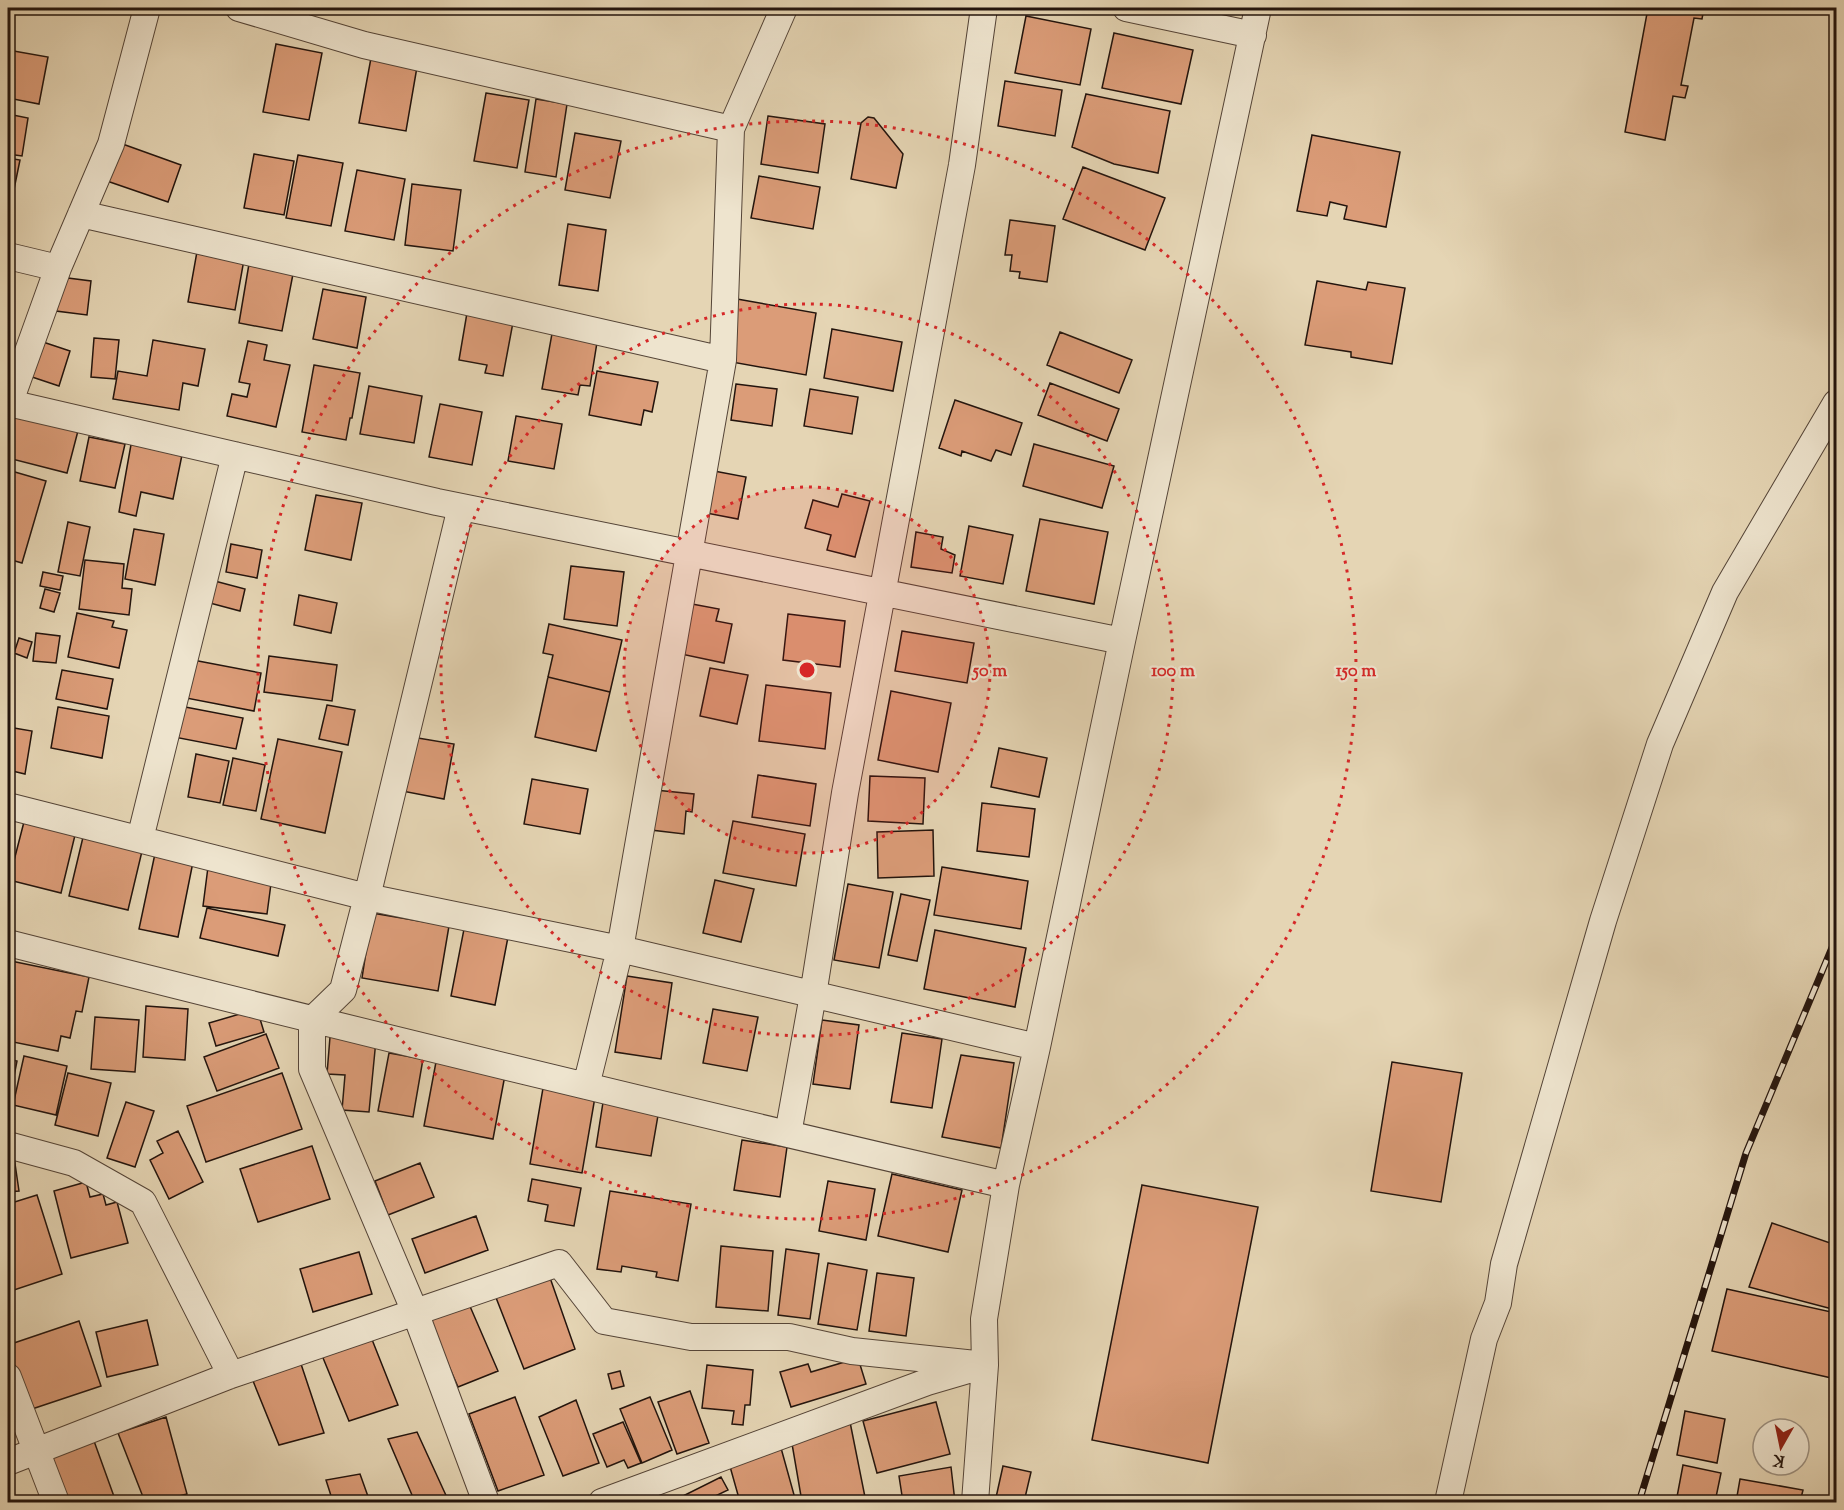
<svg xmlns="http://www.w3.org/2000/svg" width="1844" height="1510" viewBox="0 0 1844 1510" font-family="'Sorts Mill Goudy',serif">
	<rect width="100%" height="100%" fill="#e5d5b4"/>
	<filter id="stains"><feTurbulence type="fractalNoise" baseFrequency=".00333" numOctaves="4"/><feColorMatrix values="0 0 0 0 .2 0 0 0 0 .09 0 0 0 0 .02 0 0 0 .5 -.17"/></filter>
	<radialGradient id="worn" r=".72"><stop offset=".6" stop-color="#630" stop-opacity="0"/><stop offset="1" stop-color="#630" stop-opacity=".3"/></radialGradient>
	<path fill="#db9c78" stroke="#23140d" stroke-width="1.5" d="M 1648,8 L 1704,8 L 1702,19 L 1694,18 L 1681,85 L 1688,86 L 1685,98 L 1673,96 L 1665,140 L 1625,132 Z
		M 1026,16 L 1091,29 L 1080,85 L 1015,73 Z
		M 1114,33 L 1193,50 L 1181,104 L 1102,88 Z
		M 276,44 L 322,53 L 309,120 L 263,112 Z
		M 8,50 L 48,57 L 39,104 L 8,98 Z
		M 371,58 L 417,67 L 406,131 L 359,123 Z
		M 1005,81 L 1062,90 L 1055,136 L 998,126 Z
		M 486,93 L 529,100 L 517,168 L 474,161 Z
		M 1086,94 L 1170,111 L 1158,173 L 1114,164 L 1072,147 Z
		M 536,99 L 567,104 L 556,177 L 525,172 Z
		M 8,114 L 28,118 L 22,156 L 8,154 Z
		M 768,116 L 825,124 L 818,173 L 761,164 Z
		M 868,117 L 874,118 L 903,154 L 896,188 L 851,179 L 861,123 Z
		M 575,133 L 621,141 L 610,198 L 565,190 Z
		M 1312,135 L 1400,152 L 1386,227 L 1344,219 L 1347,206 L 1330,202 L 1327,216 L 1297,211 Z
		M 117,142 L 181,165 L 168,202 L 104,180 Z
		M 254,154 L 294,161 L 284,215 L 244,208 Z
		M 298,155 L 343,163 L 331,226 L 286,218 Z
		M 8,158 L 20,160 L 12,199 L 8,198 Z
		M 1083,167 L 1165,198 L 1145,250 L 1063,219 Z
		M 357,170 L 405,179 L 394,240 L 345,231 Z
		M 759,176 L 820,187 L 813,229 L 751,218 Z
		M 412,184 L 461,190 L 453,251 L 405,245 Z
		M 1010,220 L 1055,226 L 1047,282 L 1019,278 L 1020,272 L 1010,271 L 1012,255 L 1005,255 Z
		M 568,224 L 606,230 L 598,291 L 559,285 Z
		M 198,246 L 245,254 L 235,310 L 188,302 Z
		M 250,258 L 271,263 L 270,270 L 293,274 L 282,331 L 239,323 Z
		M 60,277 L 91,281 L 87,315 L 56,311 Z
		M 1317,281 L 1366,290 L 1368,282 L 1405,288 L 1392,364 L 1351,357 L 1351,352 L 1305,345 Z
		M 323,289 L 366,297 L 357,348 L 313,339 Z
		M 737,299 L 816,313 L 806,375 L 726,361 Z
		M 468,307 L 514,317 L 503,376 L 485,373 L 487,365 L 459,360 Z
		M 553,328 L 598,336 L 590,386 L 580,385 L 578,395 L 542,389 Z
		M 832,329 L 902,342 L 893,391 L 824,378 Z
		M 1060,332 L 1132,360 L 1119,393 L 1047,365 Z
		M 94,338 L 119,340 L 115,379 L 91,377 Z
		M 153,340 L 205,349 L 198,386 L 183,383 L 179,410 L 113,399 L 118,371 L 147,376 Z
		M 40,341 L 70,351 L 59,386 L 29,376 Z
		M 248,341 L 267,345 L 264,360 L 290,365 L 276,427 L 227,416 L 232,394 L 247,397 L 250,384 L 239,382 Z
		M 314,365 L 360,373 L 352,418 L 350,418 L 346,440 L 302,432 Z
		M 597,371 L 658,382 L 652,412 L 644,410 L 641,425 L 589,415 Z
		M 1050,383 L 1119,409 L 1107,441 L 1038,415 Z
		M 736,384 L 777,389 L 772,426 L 731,420 Z
		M 369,386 L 422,396 L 414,443 L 360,434 Z
		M 810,389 L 858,397 L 852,434 L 804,426 Z
		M 955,400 L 1022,423 L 1011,455 L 996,450 L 991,461 L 962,451 L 961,456 L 939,448 Z
		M 440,404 L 482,412 L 472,465 L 429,457 Z
		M 12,411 L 79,427 L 67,473 L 8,458 L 8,429 Z
		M 516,416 L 562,424 L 554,469 L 508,461 Z
		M 89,437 L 125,444 L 115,488 L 80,481 Z
		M 132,439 L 183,450 L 173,499 L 141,492 L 136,516 L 119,512 Z
		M 1034,444 L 1114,466 L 1102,508 L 1023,486 Z
		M 8,470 L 46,481 L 22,563 L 8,559 Z
		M 714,471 L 746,477 L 738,519 L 706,513 Z
		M 842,494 L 870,501 L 855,557 L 827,550 L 831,535 L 805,528 L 813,500 L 838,507 Z
		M 316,495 L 362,503 L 351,560 L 305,550 Z
		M 1040,519 L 1108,532 L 1094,604 L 1026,591 Z
		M 68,522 L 90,527 L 80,576 L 58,572 Z
		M 969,526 L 1013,535 L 1003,584 L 960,576 Z
		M 134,529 L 164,534 L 155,585 L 125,579 Z
		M 916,532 L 943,537 L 941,549 L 955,555 L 952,573 L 911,567 Z
		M 231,544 L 262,550 L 257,578 L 226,572 Z
		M 85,560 L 124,564 L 122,588 L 132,589 L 129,615 L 79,609 Z
		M 571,566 L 624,572 L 617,626 L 564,619 Z
		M 43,572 L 63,576 L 60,590 L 40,586 Z
		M 211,580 L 245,589 L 240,611 L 206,602 Z
		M 45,589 L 60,593 L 54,612 L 40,608 Z
		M 299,595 L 337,603 L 331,633 L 294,625 Z
		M 692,604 L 719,609 L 716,621 L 732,624 L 724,663 L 681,654 Z
		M 77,613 L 114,621 L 112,627 L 127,630 L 119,668 L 68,657 Z
		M 788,614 L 845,621 L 840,667 L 783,660 Z
		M 549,624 L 622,640 L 610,692 L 548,677 L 553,655 L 543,653 Z
		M 902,631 L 974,643 L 967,683 L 895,671 Z
		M 36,633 L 60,636 L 56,663 L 33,661 Z
		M 19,638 L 32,642 L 27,658 L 14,653 Z
		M 269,656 L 337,665 L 332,701 L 264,692 Z
		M 193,660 L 261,673 L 254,711 L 186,698 Z
		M 710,668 L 748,675 L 737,724 L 700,716 Z
		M 62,670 L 113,679 L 107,709 L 56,699 Z
		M 548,677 L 610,692 L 596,751 L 535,737 Z
		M 766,685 L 831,693 L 825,749 L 759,741 Z
		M 891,691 L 951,703 L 938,772 L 878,760 Z
		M 327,705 L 355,710 L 348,745 L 319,739 Z
		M 180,706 L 243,718 L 236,749 L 174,737 Z
		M 58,707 L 109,716 L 102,758 L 51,748 Z
		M 14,728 L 32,731 L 25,774 L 8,770 L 8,745 L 10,746 Z
		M 412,737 L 454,744 L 444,799 L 402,791 Z
		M 278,739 L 342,752 L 325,833 L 261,819 Z
		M 999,748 L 1047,758 L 1039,797 L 991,787 Z
		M 196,754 L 229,761 L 220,803 L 188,797 Z
		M 233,758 L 265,765 L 256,811 L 223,805 Z
		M 758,775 L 816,784 L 810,826 L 752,817 Z
		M 870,776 L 925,778 L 923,824 L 868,821 Z
		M 532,779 L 588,789 L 580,834 L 524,824 Z
		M 655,790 L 694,794 L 692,812 L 686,811 L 684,834 L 651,830 Z
		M 982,803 L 1035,809 L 1029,857 L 977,851 Z
		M 25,818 L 76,831 L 61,893 L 9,880 Z
		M 733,821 L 805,834 L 796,886 L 723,873 Z
		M 933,830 L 934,876 L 878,878 L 877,832 Z
		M 84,833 L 143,847 L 128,910 L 69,896 Z
		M 156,849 L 194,857 L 178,937 L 139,929 Z
		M 208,867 L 272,876 L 267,914 L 203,906 Z
		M 942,867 L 1028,881 L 1021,929 L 934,915 Z
		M 715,880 L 754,889 L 741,942 L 703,933 Z
		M 848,884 L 893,892 L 879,968 L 834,960 Z
		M 901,894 L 930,900 L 917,961 L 888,955 Z
		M 207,908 L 285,925 L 278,956 L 200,938 Z
		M 372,913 L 449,926 L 438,991 L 362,978 Z
		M 464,929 L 508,937 L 495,1005 L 451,996 Z
		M 935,930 L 1026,948 L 1015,1007 L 924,989 Z
		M 11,961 L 89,977 L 82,1012 L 76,1011 L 70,1038 L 61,1036 L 58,1051 L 8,1041 L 8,979 Z
		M 627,976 L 672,983 L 661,1059 L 615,1052 Z
		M 146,1006 L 188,1009 L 185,1060 L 143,1057 Z
		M 257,1009 L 264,1032 L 216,1046 L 209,1023 Z
		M 713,1009 L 758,1017 L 747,1071 L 703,1063 Z
		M 95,1017 L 139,1020 L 135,1072 L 91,1069 Z
		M 822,1020 L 859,1025 L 850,1089 L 813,1084 Z
		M 902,1033 L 942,1039 L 932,1108 L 891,1102 Z
		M 266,1034 L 279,1068 L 217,1091 L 204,1057 Z
		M 330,1037 L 376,1040 L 369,1112 L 342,1110 L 345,1075 L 327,1074 Z
		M 389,1053 L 423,1059 L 413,1117 L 378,1111 Z
		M 961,1055 L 1014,1063 L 1001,1148 L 942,1137 Z
		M 24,1056 L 67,1066 L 56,1115 L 13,1105 Z
		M 8,1059 L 17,1061 L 9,1102 L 8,1101 Z
		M 436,1062 L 505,1075 L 493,1139 L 424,1126 Z
		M 1392,1062 L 1462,1073 L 1441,1202 L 1371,1191 Z
		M 68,1073 L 111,1083 L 98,1136 L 55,1125 Z
		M 282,1073 L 302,1129 L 206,1162 L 187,1106 Z
		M 543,1088 L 595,1097 L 582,1173 L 530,1164 Z
		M 604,1096 L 660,1104 L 651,1156 L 596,1147 Z
		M 126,1102 L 154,1111 L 135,1167 L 107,1158 Z
		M 178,1131 L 203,1182 L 169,1199 L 150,1160 L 163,1153 L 157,1141 Z
		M 742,1140 L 787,1147 L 780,1197 L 734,1190 Z
		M 312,1146 L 330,1199 L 258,1222 L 240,1169 Z
		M 13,1150 L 19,1191 L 8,1192 L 8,1151 Z
		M 420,1163 L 434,1197 L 388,1215 L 375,1181 Z
		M 892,1174 L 962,1190 L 948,1252 L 878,1236 Z
		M 532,1179 L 581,1188 L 574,1226 L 545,1221 L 548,1205 L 528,1201 Z
		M 828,1181 L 875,1189 L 866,1240 L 819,1231 Z
		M 86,1182 L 90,1197 L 103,1194 L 106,1205 L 117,1202 L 128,1243 L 71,1258 L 54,1191 Z
		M 1142,1185 L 1258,1207 L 1208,1463 L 1092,1440 Z
		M 610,1191 L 691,1204 L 678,1281 L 656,1277 L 657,1272 L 622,1266 L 621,1272 L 597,1269 Z
		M 37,1195 L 62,1274 L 8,1292 L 8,1204 Z
		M 476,1216 L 488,1250 L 425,1273 L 412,1239 Z
		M 1772,1223 L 1836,1245 L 1836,1310 L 1749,1287 Z
		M 721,1246 L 773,1251 L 768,1311 L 716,1307 Z
		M 786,1249 L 819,1254 L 810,1319 L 778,1315 Z
		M 359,1252 L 372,1294 L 313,1312 L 300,1269 Z
		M 828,1263 L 867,1270 L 857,1330 L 818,1324 Z
		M 548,1272 L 575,1349 L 524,1369 L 493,1290 Z
		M 877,1273 L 914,1278 L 906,1336 L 869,1331 Z
		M 1727,1289 L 1836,1313 L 1836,1379 L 1712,1351 Z
		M 469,1304 L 498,1371 L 458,1387 L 427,1316 Z
		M 147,1320 L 158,1365 L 107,1377 L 96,1332 Z
		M 79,1321 L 101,1386 L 29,1410 L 8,1345 Z
		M 371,1337 L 398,1405 L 349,1421 L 321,1353 Z
		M 858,1358 L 866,1384 L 791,1407 L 780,1372 L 808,1364 L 811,1372 Z
		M 300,1361 L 324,1433 L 279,1445 L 251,1376 Z
		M 707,1365 L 753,1370 L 750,1405 L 745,1405 L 743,1425 L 732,1424 L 734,1411 L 702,1408 Z
		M 620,1371 L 624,1386 L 612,1389 L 608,1374 Z
		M 690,1391 L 709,1443 L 677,1454 L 658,1402 Z
		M 515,1397 L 544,1475 L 498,1491 L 469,1414 Z
		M 650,1397 L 672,1450 L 642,1463 L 620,1409 Z
		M 576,1400 L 599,1463 L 563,1476 L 539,1417 Z
		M 936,1402 L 950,1454 L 877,1473 L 863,1421 Z
		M 1685,1411 L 1725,1419 L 1717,1463 L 1677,1455 Z
		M 166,1417 L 187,1494 L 155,1502 L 145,1502 L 118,1433 Z
		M 849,1417 L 866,1502 L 802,1502 L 791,1438 Z
		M 623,1422 L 641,1463 L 628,1468 L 624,1460 L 607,1467 L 593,1434 Z
		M 417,1432 L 449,1502 L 415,1502 L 388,1439 Z
		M 94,1441 L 116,1502 L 67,1502 L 47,1455 Z
		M 781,1448 L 796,1502 L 740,1502 L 729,1463 Z
		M 1683,1465 L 1721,1473 L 1715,1502 L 1676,1502 Z
		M 1003,1466 L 1031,1472 L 1024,1502 L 995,1502 Z
		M 951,1467 L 955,1502 L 903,1502 L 899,1476 Z
		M 360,1474 L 370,1502 L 333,1502 L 326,1480 Z
		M 721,1477 L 728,1490 L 703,1502 L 677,1502 L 675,1500 Z
		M 1740,1479 L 1803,1490 L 1800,1502 L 1736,1502 Z"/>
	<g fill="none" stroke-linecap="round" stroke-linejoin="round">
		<defs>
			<path id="minor" d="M 239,8 L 364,45 L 731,129
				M 1126,8 L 1253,35
				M 81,214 L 723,360
				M 8,256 L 58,268
				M 9,403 L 437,502 L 1122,641
				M 8,407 L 58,268 L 111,144 L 147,8
				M 461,507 L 367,897 L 343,990 L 312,1020 L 312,1069 L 415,1312 L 486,1502
				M 8,806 L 367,897 L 620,949 L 1037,1047
				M 140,839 L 235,455
				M 8,943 C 339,1027 672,1108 1006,1185
				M 586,1086 L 620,949 L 723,360 L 731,129 L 784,8
				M 788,1134 L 813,995 L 845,793 L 962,165 L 984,8
				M 8,1145 L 74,1163 L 143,1202 L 231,1375
				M 8,1377 L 56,1502
				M 8,1462 L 231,1375 L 559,1263 L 604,1321 L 691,1337 L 789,1337 L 852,1351 L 985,1365 L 975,1502
				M 602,1502 L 927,1382 L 985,1365 L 984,1319 L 1006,1185 L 1037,1047 L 1122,641 L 1258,8
				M 1448,1502 L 1484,1339 L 1498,1303 L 1504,1264 L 1603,921 L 1660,744 L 1725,592 L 1836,403"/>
		</defs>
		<use href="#minor" stroke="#544437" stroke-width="28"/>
		<use href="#minor" stroke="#eee4ce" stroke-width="26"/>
		<defs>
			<path id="rail" d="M 1639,1502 L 1746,1153 L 1836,938"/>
		</defs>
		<use href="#rail" stroke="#23140d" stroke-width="7"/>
		<use href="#rail" stroke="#eee4ce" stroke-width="4.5" stroke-dasharray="14" stroke-linecap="butt"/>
	</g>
	<circle cx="807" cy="670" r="183" fill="#d62828" fill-opacity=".12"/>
	<g fill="none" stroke="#d62828" stroke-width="3" stroke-dasharray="3 6">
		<circle cx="807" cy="670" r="183"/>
		<circle cx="807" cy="670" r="366"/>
		<circle cx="807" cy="670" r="549"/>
	</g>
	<circle cx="807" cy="670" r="9" fill="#d62828" stroke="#eee4ce" stroke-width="3"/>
	<g font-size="18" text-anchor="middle" font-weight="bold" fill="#d62828" stroke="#eee4ce" stroke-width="4.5" stroke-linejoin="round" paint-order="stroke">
		<text x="990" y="676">50 m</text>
		<text x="1173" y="676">100 m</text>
		<text x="1356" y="676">150 m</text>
	</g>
	<rect width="1844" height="1510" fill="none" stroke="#e5d5b4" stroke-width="30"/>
	<rect x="9" y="9" width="1826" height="1492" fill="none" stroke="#23140d" stroke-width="3"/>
	<rect x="15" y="15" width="1814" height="1480" fill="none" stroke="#23140d" stroke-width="1.5"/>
	<g transform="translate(1781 1447) rotate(189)"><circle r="28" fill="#eee4ce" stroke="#9d9181" stroke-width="1.5"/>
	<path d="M0-4.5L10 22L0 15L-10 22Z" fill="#8f2418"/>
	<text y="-9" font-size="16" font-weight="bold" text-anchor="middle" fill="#23140d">K</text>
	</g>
	<rect width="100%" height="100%" filter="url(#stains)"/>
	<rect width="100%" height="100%" fill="url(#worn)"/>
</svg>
